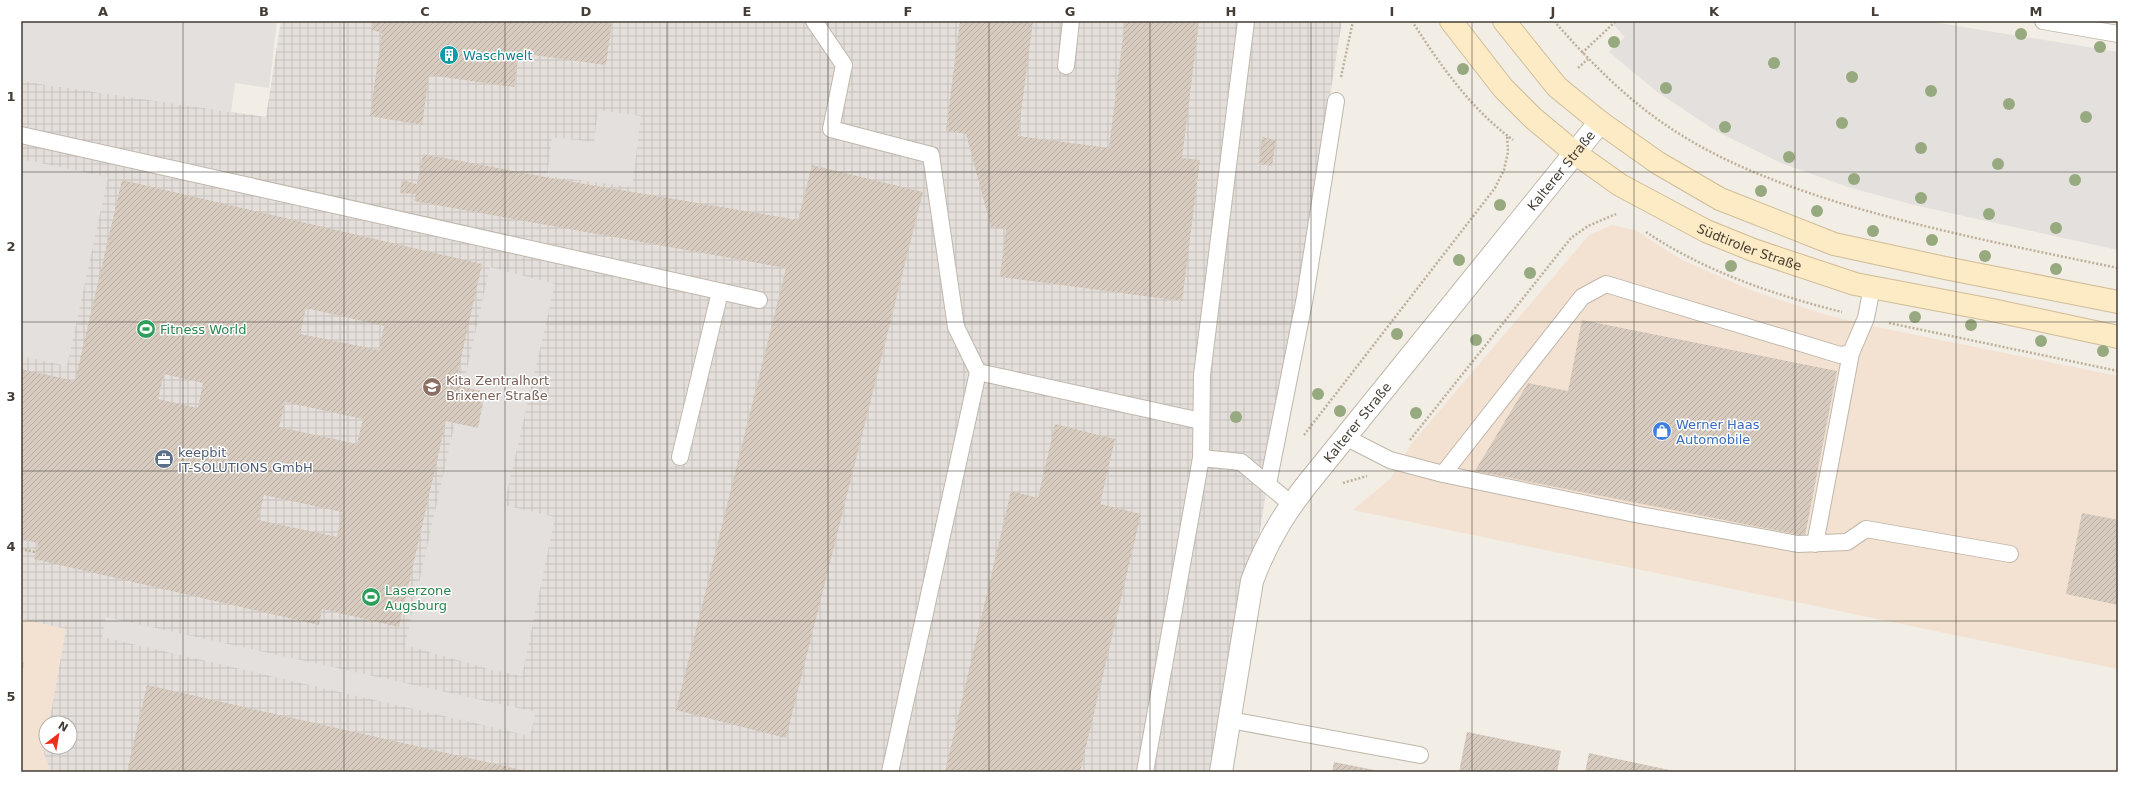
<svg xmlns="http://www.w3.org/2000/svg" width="2139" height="793" viewBox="0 0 2139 793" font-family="'DejaVu Sans',sans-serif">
	<defs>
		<pattern id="industrial-grid" width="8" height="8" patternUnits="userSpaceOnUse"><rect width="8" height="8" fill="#e4dfda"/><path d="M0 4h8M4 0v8" fill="none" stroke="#c5c0bc"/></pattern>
		<pattern id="building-hatch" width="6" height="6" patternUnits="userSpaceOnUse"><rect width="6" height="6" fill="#d6cbbe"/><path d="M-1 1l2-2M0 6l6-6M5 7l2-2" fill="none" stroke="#b9afa4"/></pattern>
	</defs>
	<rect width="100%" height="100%" fill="#f2ede5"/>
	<path fill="#f3e2d1" d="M 1612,225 L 1635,230 L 1682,260 L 1753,291 L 1826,315 L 1881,328 L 2118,376 L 2118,669 L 1353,510 L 1390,479 L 1412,443 L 1589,235 Z
		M 21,619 L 66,629 L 49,723 L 46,723 L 44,754 L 51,772 L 21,772 Z"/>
	<path fill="url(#industrial-grid)" d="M 281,21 L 1342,21 L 1221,772 L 51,772 L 44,754 L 46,740 L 46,747 L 70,747 L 70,723 L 49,723 L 66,629 L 21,619 L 21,81 L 266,117 Z"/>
	<path fill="#e3e0dd" d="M 21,21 L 277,21 L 269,88 L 235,83 L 231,112 L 21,81 Z
		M 1614,21 L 1926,21 L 2118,52 L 2118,250 L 1914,205 L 1848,187 L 1781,163 L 1716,131 L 1656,91 L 1609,52 L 1625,37 L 1613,24 Z
		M 598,110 L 641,116 L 632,187 L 547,176 L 552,137 L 594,142 Z
		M 21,159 L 108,177 L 67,366 L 21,356 Z
		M 490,267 L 555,284 L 504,505 L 555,517 L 522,676 L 492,670 L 405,645 Z
		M 106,617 L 536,712 L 530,736 L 102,637 Z"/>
	<path fill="url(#building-hatch)" fill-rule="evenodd" d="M 373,21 L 612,21 L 606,65 L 519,53 L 514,87 L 429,75 L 422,125 L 370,116 L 382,33 L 372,30 Z
		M 960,21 L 1033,21 L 1018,136 L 1109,148 L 1125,21 L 1199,21 L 1182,158 L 1200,160 L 1182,301 L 1000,277 L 1006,229 L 991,227 L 966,134 L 946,131 Z
		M 1262,137 L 1276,140 L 1272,166 L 1259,164 Z
		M 423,154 L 556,179 L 798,220 L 812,165 L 923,192 L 786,738 L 676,710 L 786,268 L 414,201 L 416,194 L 400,193 L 402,180 L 417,184 Z
		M 122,180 L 482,264 L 455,385 L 485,392 L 478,428 L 446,421 L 399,627 L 322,609 L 319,625 L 34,559 L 38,543 L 21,539 L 21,369 L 75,381 ZM 306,308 L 384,326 L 379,350 L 300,334 ZM 164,374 L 203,383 L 198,408 L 158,399 ZM 285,402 L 363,419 L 357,444 L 279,427 ZM 264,495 L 342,512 L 337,537 L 258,520 Z
		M 1582,320 L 1837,371 L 1805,536 L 1475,471 L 1528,383 L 1568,391 Z
		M 1055,424 L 1115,439 L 1100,504 L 1141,514 L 1080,772 L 945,772 L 1011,491 L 1038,498 Z
		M 2082,513 L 2118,520 L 2118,605 L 2066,594 Z
		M 21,662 L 24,662 L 22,677 L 21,677 Z
		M 147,685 L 526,771 L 526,772 L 127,772 Z
		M 1467,732 L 1561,751 L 1557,772 L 1459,772 Z
		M 1589,753 L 1674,771 L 1674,772 L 1585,772 Z
		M 1334,762 L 1379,771 L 1379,772 L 1332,772 Z"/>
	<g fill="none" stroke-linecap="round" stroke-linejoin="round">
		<defs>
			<path id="lane" d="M 814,21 L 844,65 L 831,129 L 931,155 L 956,327 L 978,372 L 1201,421
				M 2043,21 L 2118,34
				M 1066,66 L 1071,21
				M 21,135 L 759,300
				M 1345,437 L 1390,460 L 1443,474 L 1640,515 L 1798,544 L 1847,542 L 1866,529 L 2010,554
				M 680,457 L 720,292
				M 1201,458 L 1202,375 L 1246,21
				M 1443,474 L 1582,297 L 1606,284 L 1840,355 L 1851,353 L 1866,318 L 1872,287
				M 1268,484 L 1305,297 L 1336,101
				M 1815,544 L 1851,353
				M 1230,720 L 1420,755
				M 890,772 L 978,372
				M 1145,772 L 1201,458 L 1241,462 L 1291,504"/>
			<g id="street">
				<path id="s1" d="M 1221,772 L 1252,581 C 1268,538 1288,507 1317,472 L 1600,122"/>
			</g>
			<g id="secondary">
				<path id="s2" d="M 1451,21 L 1503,88 L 1533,118 L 1575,153 L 1620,185 L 1706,231 L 1753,250 L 1855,284 L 1992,310 L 2118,337"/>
				<path d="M 1504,21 L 1557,87 L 1600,122 L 1658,163 L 1720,199 L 1834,244 L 1945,268 L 2118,302"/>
			</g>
		</defs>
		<use href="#lane" stroke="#c0b7ab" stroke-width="18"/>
		<use href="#street" stroke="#c0b7ab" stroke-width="24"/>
		<use href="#secondary" stroke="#d0bd97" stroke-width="24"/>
		<path stroke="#beaf9a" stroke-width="2.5" stroke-dasharray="2 2" stroke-linecap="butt" d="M 1412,21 C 1440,65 1471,109 1513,140
			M 1554,21 C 1591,63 1630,103 1678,133 C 1728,165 1786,186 1843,204 C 1934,231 2026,249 2118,268
			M 1582,53 L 1616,21
			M 1578,68 L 1588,59
			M 1341,77 L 1353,21
			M 1646,232 C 1704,271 1774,295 1842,312
			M 1889,323 L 2118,371
			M 1304,435 L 1495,188 L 1504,170 L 1508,152 L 1507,134
			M 1410,440 L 1571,238 L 1588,226 L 1616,214
			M 1343,483 L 1367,476
			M 21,549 L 35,552"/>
		<use href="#lane" stroke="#fff" stroke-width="16"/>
		<use href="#street" stroke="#fff" stroke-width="22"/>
		<use href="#secondary" stroke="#fcebc5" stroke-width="22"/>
	</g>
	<g fill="#97aa7f">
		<circle cx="2021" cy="34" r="6"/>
		<circle cx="1614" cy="42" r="6"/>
		<circle cx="2100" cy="47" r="6"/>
		<circle cx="1774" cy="63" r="6"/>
		<circle cx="1463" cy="69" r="6"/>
		<circle cx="1852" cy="77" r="6"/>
		<circle cx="1666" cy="88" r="6"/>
		<circle cx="1931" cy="91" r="6"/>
		<circle cx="2009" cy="104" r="6"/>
		<circle cx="2086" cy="117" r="6"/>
		<circle cx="1842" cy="123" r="6"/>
		<circle cx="1725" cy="127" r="6"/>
		<circle cx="1921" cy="148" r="6"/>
		<circle cx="1789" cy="157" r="6"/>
		<circle cx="1998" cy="164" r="6"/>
		<circle cx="1854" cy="179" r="6"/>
		<circle cx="2075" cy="180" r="6"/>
		<circle cx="1761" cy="191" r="6"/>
		<circle cx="1921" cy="198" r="6"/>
		<circle cx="1500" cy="205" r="6"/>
		<circle cx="1817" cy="211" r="6"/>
		<circle cx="1989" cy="214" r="6"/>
		<circle cx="2056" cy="228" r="6"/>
		<circle cx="1873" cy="231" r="6"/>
		<circle cx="1932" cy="240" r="6"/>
		<circle cx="1985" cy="256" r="6"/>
		<circle cx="1459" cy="260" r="6"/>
		<circle cx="1731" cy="266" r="6"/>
		<circle cx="2056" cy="269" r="6"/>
		<circle cx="1530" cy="273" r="6"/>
		<circle cx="1915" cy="317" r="6"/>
		<circle cx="1971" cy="325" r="6"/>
		<circle cx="1397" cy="334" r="6"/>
		<circle cx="1476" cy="340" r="6"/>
		<circle cx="2041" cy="341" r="6"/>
		<circle cx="2103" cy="351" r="6"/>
		<circle cx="1318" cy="394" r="6"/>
		<circle cx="1340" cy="411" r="6"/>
		<circle cx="1416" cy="413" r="6"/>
		<circle cx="1236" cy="417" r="6"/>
	</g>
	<path fill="none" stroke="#443d35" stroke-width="1" stroke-opacity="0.55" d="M 183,21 L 183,772M 344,21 L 344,772M 505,21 L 505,772M 667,21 L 667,772M 828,21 L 828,772M 989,21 L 989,772M 1150,21 L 1150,772M 1311,21 L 1311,772M 1472,21 L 1472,772M 1634,21 L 1634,772M 1795,21 L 1795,772M 1956,21 L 1956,772M 21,172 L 2118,172M 21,322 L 2118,322M 21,471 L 2118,471M 21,621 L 2118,621"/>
	<defs>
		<symbol id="building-disc" viewBox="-11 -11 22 22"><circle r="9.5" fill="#0f9aa8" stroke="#fff"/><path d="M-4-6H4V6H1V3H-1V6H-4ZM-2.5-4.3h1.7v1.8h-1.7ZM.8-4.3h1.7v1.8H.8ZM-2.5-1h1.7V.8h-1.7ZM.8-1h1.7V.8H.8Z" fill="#fff"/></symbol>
		<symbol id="stadium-disc" viewBox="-11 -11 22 22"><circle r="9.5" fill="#2e9e5b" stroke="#fff"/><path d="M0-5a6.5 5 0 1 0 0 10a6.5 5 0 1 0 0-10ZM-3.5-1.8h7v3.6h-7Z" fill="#fff"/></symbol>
		<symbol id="school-disc" viewBox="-11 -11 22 22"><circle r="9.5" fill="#8d6e63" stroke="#fff"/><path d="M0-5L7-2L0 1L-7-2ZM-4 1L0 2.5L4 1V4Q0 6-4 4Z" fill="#fff"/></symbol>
		<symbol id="shop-disc" viewBox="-11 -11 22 22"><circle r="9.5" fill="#3f7fe0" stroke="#fff"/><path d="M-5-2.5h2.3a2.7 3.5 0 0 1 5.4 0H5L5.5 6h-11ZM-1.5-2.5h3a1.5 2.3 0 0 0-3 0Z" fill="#fff"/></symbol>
		<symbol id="office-disc" viewBox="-11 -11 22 22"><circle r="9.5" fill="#5c6f8a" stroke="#fff"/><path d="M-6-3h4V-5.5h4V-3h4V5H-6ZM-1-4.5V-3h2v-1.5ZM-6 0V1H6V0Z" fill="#fff"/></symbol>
	</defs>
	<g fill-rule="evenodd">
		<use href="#building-disc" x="438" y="44" width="22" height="22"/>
		<use href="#stadium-disc" x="135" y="318" width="22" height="22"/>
		<use href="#school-disc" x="421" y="376" width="22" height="22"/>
		<use href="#shop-disc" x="1651" y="420" width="22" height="22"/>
		<use href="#office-disc" x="153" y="448" width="22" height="22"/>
		<use href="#stadium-disc" x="360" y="586" width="22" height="22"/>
	</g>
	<g text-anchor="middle" stroke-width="3" stroke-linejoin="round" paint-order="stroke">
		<g font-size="13" fill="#0d838f" stroke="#fff" text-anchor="start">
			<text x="463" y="60">Waschwelt</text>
		</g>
		<g font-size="13" fill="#443d35" stroke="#fff">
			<text dy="5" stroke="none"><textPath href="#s1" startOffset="709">Kalterer Straße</textPath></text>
			<text dy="5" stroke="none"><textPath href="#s2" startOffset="381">Südtiroler Straße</textPath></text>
			<text dy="5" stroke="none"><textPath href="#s1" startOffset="385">Kalterer Straße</textPath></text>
		</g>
		<g font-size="13" fill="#27864d" stroke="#fff" text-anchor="start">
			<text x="160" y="334">Fitness World</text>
			<text x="385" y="595">Laserzone<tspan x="385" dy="15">Augsburg</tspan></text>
		</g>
		<g font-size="13" fill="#785e54" stroke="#fff" text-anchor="start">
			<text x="446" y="385">Kita Zentralhort<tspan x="446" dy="15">Brixener Straße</tspan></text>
		</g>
		<g font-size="13" fill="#366cbe" stroke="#fff" text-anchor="start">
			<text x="1676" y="429">Werner Haas<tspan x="1676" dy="15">Automobile</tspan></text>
		</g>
		<g font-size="13" fill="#4e5e75" stroke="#fff" text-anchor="start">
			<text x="178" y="457">keepbit<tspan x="178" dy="15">IT-SOLUTIONS GmbH</tspan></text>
		</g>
	</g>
	<rect width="2139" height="793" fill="none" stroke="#ffffff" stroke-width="44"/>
	<g transform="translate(58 735) rotate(31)"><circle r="19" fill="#ffffff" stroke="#b4b1ae"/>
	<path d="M0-3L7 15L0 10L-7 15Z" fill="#f02e1e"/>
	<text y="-6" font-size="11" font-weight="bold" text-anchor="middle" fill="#443d35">N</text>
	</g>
	<rect x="22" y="22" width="2095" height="749" fill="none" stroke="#443d35" stroke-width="1.5"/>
	<g font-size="13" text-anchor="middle" font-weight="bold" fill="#443d35">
		<text x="103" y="16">A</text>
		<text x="264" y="16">B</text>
		<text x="425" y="16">C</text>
		<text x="586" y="16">D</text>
		<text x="747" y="16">E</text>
		<text x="908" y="16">F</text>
		<text x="1070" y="16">G</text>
		<text x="1231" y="16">H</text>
		<text x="1392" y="16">I</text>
		<text x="1553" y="16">J</text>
		<text x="1714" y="16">K</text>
		<text x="1875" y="16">L</text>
		<text x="2036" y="16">M</text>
		<text x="11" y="101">1</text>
		<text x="11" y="251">2</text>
		<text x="11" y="401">3</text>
		<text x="11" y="551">4</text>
		<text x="11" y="701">5</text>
	</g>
</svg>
